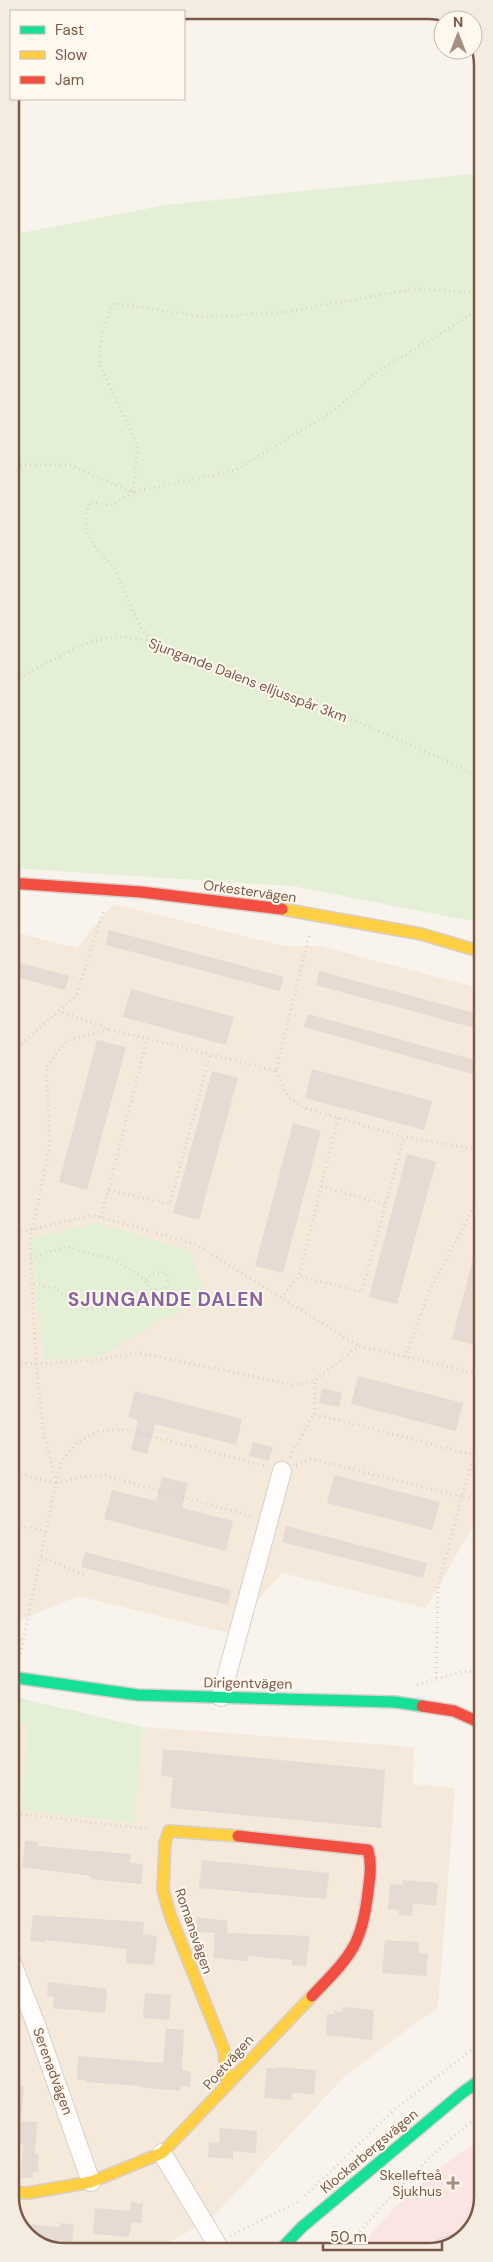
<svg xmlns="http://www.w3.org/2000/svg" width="493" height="2262" viewBox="0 0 493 2262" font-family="'DM Sans',sans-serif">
	<rect width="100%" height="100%" fill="#f8f3ec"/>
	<path fill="#f4e9db" d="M 113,904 L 284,946 L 320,946 L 482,989 L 483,1508 L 426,1608 L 282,1573 L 228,1633 L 78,1596 L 11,1624 L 10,931 L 77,948 Z
		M 11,1724 L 27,1726 L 22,1809 L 134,1823 L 143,1727 L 414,1747 L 413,1784 L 455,1788 L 438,2007 L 345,2076 L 210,2220 L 152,2251 L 57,2252 L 28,2238 L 11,2208 Z"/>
	<path fill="#fbe4e4" d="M 483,2137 L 483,2198 L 470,2233 L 439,2251 L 360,2251 L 372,2233 L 397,2205 L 440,2168 Z"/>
	<path fill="#e4f0d5" d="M 482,173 L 482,923 L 292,886 L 10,868 L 10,235 L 166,205 Z
		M 99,1223 L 189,1251 L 207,1299 L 160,1320 L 102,1356 L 44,1360 L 30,1238 Z
		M 11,1696 L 143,1727 L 134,1823 L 22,1810 L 27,1726 L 11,1722 Z"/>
	<path fill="#e5dbd3" d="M 109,930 L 284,977 L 280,991 L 106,945 Z
		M 10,960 L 69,976 L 65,990 L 10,975 Z
		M 319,971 L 482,1015 L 482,1030 L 316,985 Z
		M 131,989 L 234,1017 L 226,1045 L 123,1017 Z
		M 308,1014 L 482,1062 L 479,1076 L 304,1027 Z
		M 97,1040 L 126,1047 L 87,1190 L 59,1182 Z
		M 312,1069 L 432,1101 L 424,1130 L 305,1098 Z
		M 212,1071 L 238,1078 L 199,1220 L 173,1213 Z
		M 293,1123 L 321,1131 L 283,1273 L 255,1266 Z
		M 407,1154 L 436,1162 L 397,1304 L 369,1297 Z
		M 478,1240 L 483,1240 L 483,1331 L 479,1346 L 452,1339 Z
		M 358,1376 L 463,1403 L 456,1431 L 351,1404 Z
		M 322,1388 L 342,1393 L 339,1407 L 319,1403 Z
		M 135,1391 L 242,1419 L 236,1445 L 155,1424 L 147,1454 L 131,1450 L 138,1420 L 128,1417 Z
		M 253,1442 L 273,1447 L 269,1461 L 249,1456 Z
		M 334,1475 L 440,1502 L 432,1530 L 327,1503 Z
		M 162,1477 L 188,1483 L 182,1508 L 233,1521 L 226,1551 L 104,1519 L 112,1490 L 156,1501 Z
		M 286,1526 L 427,1563 L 423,1578 L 282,1542 Z
		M 85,1552 L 231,1590 L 228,1605 L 81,1567 Z
		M 163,1749 L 385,1770 L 381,1828 L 170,1808 L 173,1777 L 161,1776 Z
		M 25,1840 L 39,1842 L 38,1846 L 131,1854 L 130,1863 L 143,1864 L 141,1884 L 91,1879 L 91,1876 L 22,1867 Z
		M 202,1860 L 329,1873 L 326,1899 L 199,1888 Z
		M 403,1880 L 438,1883 L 436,1905 L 413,1904 L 412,1916 L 399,1915 L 399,1910 L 388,1909 L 390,1884 L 402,1885 Z
		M 33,1915 L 144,1922 L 143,1934 L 157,1936 L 154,1965 L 126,1963 L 127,1949 L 46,1940 L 45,1942 L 30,1941 Z
		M 197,1917 L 228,1921 L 227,1933 L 310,1936 L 306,1966 L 292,1965 L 292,1960 L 248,1956 L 248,1961 L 213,1958 L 215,1933 L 196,1932 Z
		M 385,1940 L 419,1942 L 418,1953 L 428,1954 L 426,1976 L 382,1973 Z
		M 48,1982 L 107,1989 L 105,2013 L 53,2008 L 54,1997 L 47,1996 Z
		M 145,1993 L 171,1995 L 169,2020 L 143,2018 Z
		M 343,2007 L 374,2010 L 372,2040 L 326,2035 L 327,2014 L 334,2014 L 334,2011 L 342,2012 Z
		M 166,2028 L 184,2030 L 182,2070 L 191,2072 L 190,2087 L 181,2086 L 180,2091 L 139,2087 L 140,2086 L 85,2082 L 85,2080 L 77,2079 L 78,2056 L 163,2063 Z
		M 277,2067 L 316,2070 L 314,2094 L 293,2093 L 292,2100 L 264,2098 L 267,2068 L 277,2068 Z
		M 11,2085 L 24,2086 L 21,2121 L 37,2122 L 35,2154 L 39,2154 L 38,2172 L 33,2172 L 33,2178 L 21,2178 L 23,2144 L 11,2143 Z
		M 220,2128 L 257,2131 L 256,2153 L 233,2151 L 233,2159 L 208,2157 L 209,2142 L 219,2143 Z
		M 131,2202 L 143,2204 L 141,2223 L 131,2223 L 129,2237 L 93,2234 L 95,2208 L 130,2211 Z
		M 60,2223 L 74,2225 L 72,2243 L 59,2242 L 58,2252 L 28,2238 L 25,2233 L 26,2224 L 59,2227 Z"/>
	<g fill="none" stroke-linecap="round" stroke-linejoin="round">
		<defs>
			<path id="lane" d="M 431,2251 L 442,2243 L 463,2237"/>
			<path id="street" d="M 221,1697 L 282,1471
				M 11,1961 L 35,2022 L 91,2182
				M 162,2153 L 221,2251"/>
			<path id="fast" d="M 11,1677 L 138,1695 L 395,1702 L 422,1706
				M 279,2251 L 302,2227 L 462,2093 L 483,2078"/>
			<path id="slow" d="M 282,909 L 421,934 L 482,952
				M 227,2085 L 224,2050 L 170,1915 L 163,1890 L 165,1843 L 169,1831 L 238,1836
				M 11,2192 L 28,2193 L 91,2182 L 162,2153 L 312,1996"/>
			<path id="jam" d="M 10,883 L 141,892 L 282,909
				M 422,1706 L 454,1711 L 483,1724
				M 238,1836 L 368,1850 C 372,1864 370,1877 368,1892 C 362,1947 349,1957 312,1996"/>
		</defs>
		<use href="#lane" stroke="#d7d0ca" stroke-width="11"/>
		<use href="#street" stroke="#d7d0ca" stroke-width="20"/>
		<use href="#fast" stroke="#d8cfc8" stroke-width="14"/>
		<use href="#slow" stroke="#d8cfc8" stroke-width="14"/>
		<use href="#jam" stroke="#d8cfc8" stroke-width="14"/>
		<path stroke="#dbd2cd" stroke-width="3" stroke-dasharray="1 4" stroke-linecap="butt" d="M 10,465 L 69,465 L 133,492 L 236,470 L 336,409 L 374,374 L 482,308
			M 482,536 L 482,537
			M 154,644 L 140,627 L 113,566 L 98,551 L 86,531 L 86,512 L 91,501 L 110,506 L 133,492 L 138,446 L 99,363 L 102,332 L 114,303 L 204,317 L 286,312 L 413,289 L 482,293
			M 10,681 C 45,667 81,638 119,637 C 148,636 179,654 205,663 C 300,697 392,735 482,778
			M 109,1029 L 276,1071 L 310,932
			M 10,1054 L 76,996 L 104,909
			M 276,1071 L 288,1097 L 304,1108 L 404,1137 L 483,1150
			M 338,1118 L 299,1276 L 362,1292 L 404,1137
			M 478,1148 L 483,1131
			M 321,1186 L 386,1205
			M 109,1190 L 170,1204 L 210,1055
			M 101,1218 L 147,1039
			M 11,1234 L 93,1215 L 195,1244 L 359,1346
			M 31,1258 L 68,1246 C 81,1252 92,1254 106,1257 C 116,1260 144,1276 148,1285 L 142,1298 L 123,1299 L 98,1308 L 84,1309 L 53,1287 L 32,1284
			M 146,1280 L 151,1274 L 165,1272 L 169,1286 L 159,1290 L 146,1290
			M 281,1298 L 299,1276
			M 405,1357 L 430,1290 L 483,1190
			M 11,1362 L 36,1364 L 96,1360 L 139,1353 L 295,1385 L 315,1380
			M 314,1414 L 315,1380 L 359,1346 L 483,1375
			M 474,1455 L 462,1497 L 479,1500 L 483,1489
			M 290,1457 L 314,1414 L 474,1455 L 483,1452
			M 296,1465 L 312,1459 L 462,1497 L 438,1587 L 436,1679
			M 11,1472 L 56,1483 L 19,1659
			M 56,1482 L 43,1430 L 36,1364 L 30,1242 L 50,1144 L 46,1068 L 66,1041 L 109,1029 L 59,1011
			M 56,1483 L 61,1462 L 77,1443 L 99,1431 L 124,1429 L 266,1466
			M 56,1483 L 79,1477 L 103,1475 L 254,1517
			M 479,1500 L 483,1508
			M 11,1522 L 46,1532
			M 41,1557 L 85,1575
			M 11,1637 L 22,1640
			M 417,1685 L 460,1672 L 483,1671
			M 11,1813 L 149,1829
			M 305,2196 L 394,2110 L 483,2041
			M 230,2236 L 300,2201
			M 344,2251 C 385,2200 431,2152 483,2113"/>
		<use href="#lane" stroke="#fefdfc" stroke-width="9"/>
		<use href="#street" stroke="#fefdfc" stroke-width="18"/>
		<use href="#fast" stroke="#16e098" stroke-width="11"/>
		<use href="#slow" stroke="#ffcf43" stroke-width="11"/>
		<use href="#jam" stroke="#f24e42" stroke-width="11"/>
	</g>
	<path fill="#a68f81" stroke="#fff8ee" stroke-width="2" d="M450.5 2175.5h5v5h5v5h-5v5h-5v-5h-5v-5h5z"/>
	<g text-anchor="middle" stroke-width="4" stroke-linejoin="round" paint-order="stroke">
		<g font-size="14" fill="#7a5948" stroke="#fff8ee">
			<text transform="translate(248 680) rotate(21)" y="5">Sjungande Dalens elljusspår 3km</text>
			<text transform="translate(250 891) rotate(8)" y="5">Orkestervägen</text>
			<text transform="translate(248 1683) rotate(1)" y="5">Dirigentvägen</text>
			<text transform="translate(194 1931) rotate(71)" y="5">Romansvägen</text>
			<text transform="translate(228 2062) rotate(-48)" y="5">Poetvägen</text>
			<text transform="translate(53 2071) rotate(70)" y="5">Serenadvägen</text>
			<text transform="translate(369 2151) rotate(-40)" y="5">Klockarbergsvägen</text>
		</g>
		<g font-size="14" fill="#7a5948" stroke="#fff8ee" text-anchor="end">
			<text x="442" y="2180">Skellefteå<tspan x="442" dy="16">Sjukhus</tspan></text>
		</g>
		<g font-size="19" font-weight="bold" letter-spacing="1" fill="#89639e" stroke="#fff8ee">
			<text x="166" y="1306">SJUNGANDE DALEN</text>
		</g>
	</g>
	<path d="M0 0H493V2262H0ZM65 19H428A46 46 0 0 1 474 65V2197A46 46 0 0 1 428 2243H65A46 46 0 0 1 19 2197V65A46 46 0 0 1 65 19Z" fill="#f4ebe1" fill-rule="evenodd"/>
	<path fill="none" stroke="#7a5948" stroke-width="2.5" d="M65 19H428A46 46 0 0 1 474 65V2197A46 46 0 0 1 428 2243H65A46 46 0 0 1 19 2197V65A46 46 0 0 1 65 19Z"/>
	<rect x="10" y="10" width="175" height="90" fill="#fff8ee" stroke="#cab8ac"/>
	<rect x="20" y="26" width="25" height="8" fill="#16e098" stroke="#cab8ac"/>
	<text x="55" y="35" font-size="15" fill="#7a5948">Fast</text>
	<rect x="20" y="51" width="25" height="8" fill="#ffcf43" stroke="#cab8ac"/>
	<text x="55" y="60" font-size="15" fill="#7a5948">Slow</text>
	<rect x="20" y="76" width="25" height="8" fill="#f24e42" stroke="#cab8ac"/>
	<text x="55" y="85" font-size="15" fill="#7a5948">Jam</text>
	<g transform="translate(458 35)"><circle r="24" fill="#fff8ee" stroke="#cab8ac"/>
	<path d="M0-4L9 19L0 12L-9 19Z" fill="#a68f81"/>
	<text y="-8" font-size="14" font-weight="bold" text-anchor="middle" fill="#7a5948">N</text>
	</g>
	<path d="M323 2242v8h119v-8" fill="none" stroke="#7a5948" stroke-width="2.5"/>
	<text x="330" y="2242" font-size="15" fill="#7a5948" stroke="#fff8ee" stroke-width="4" paint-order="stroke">50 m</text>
</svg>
